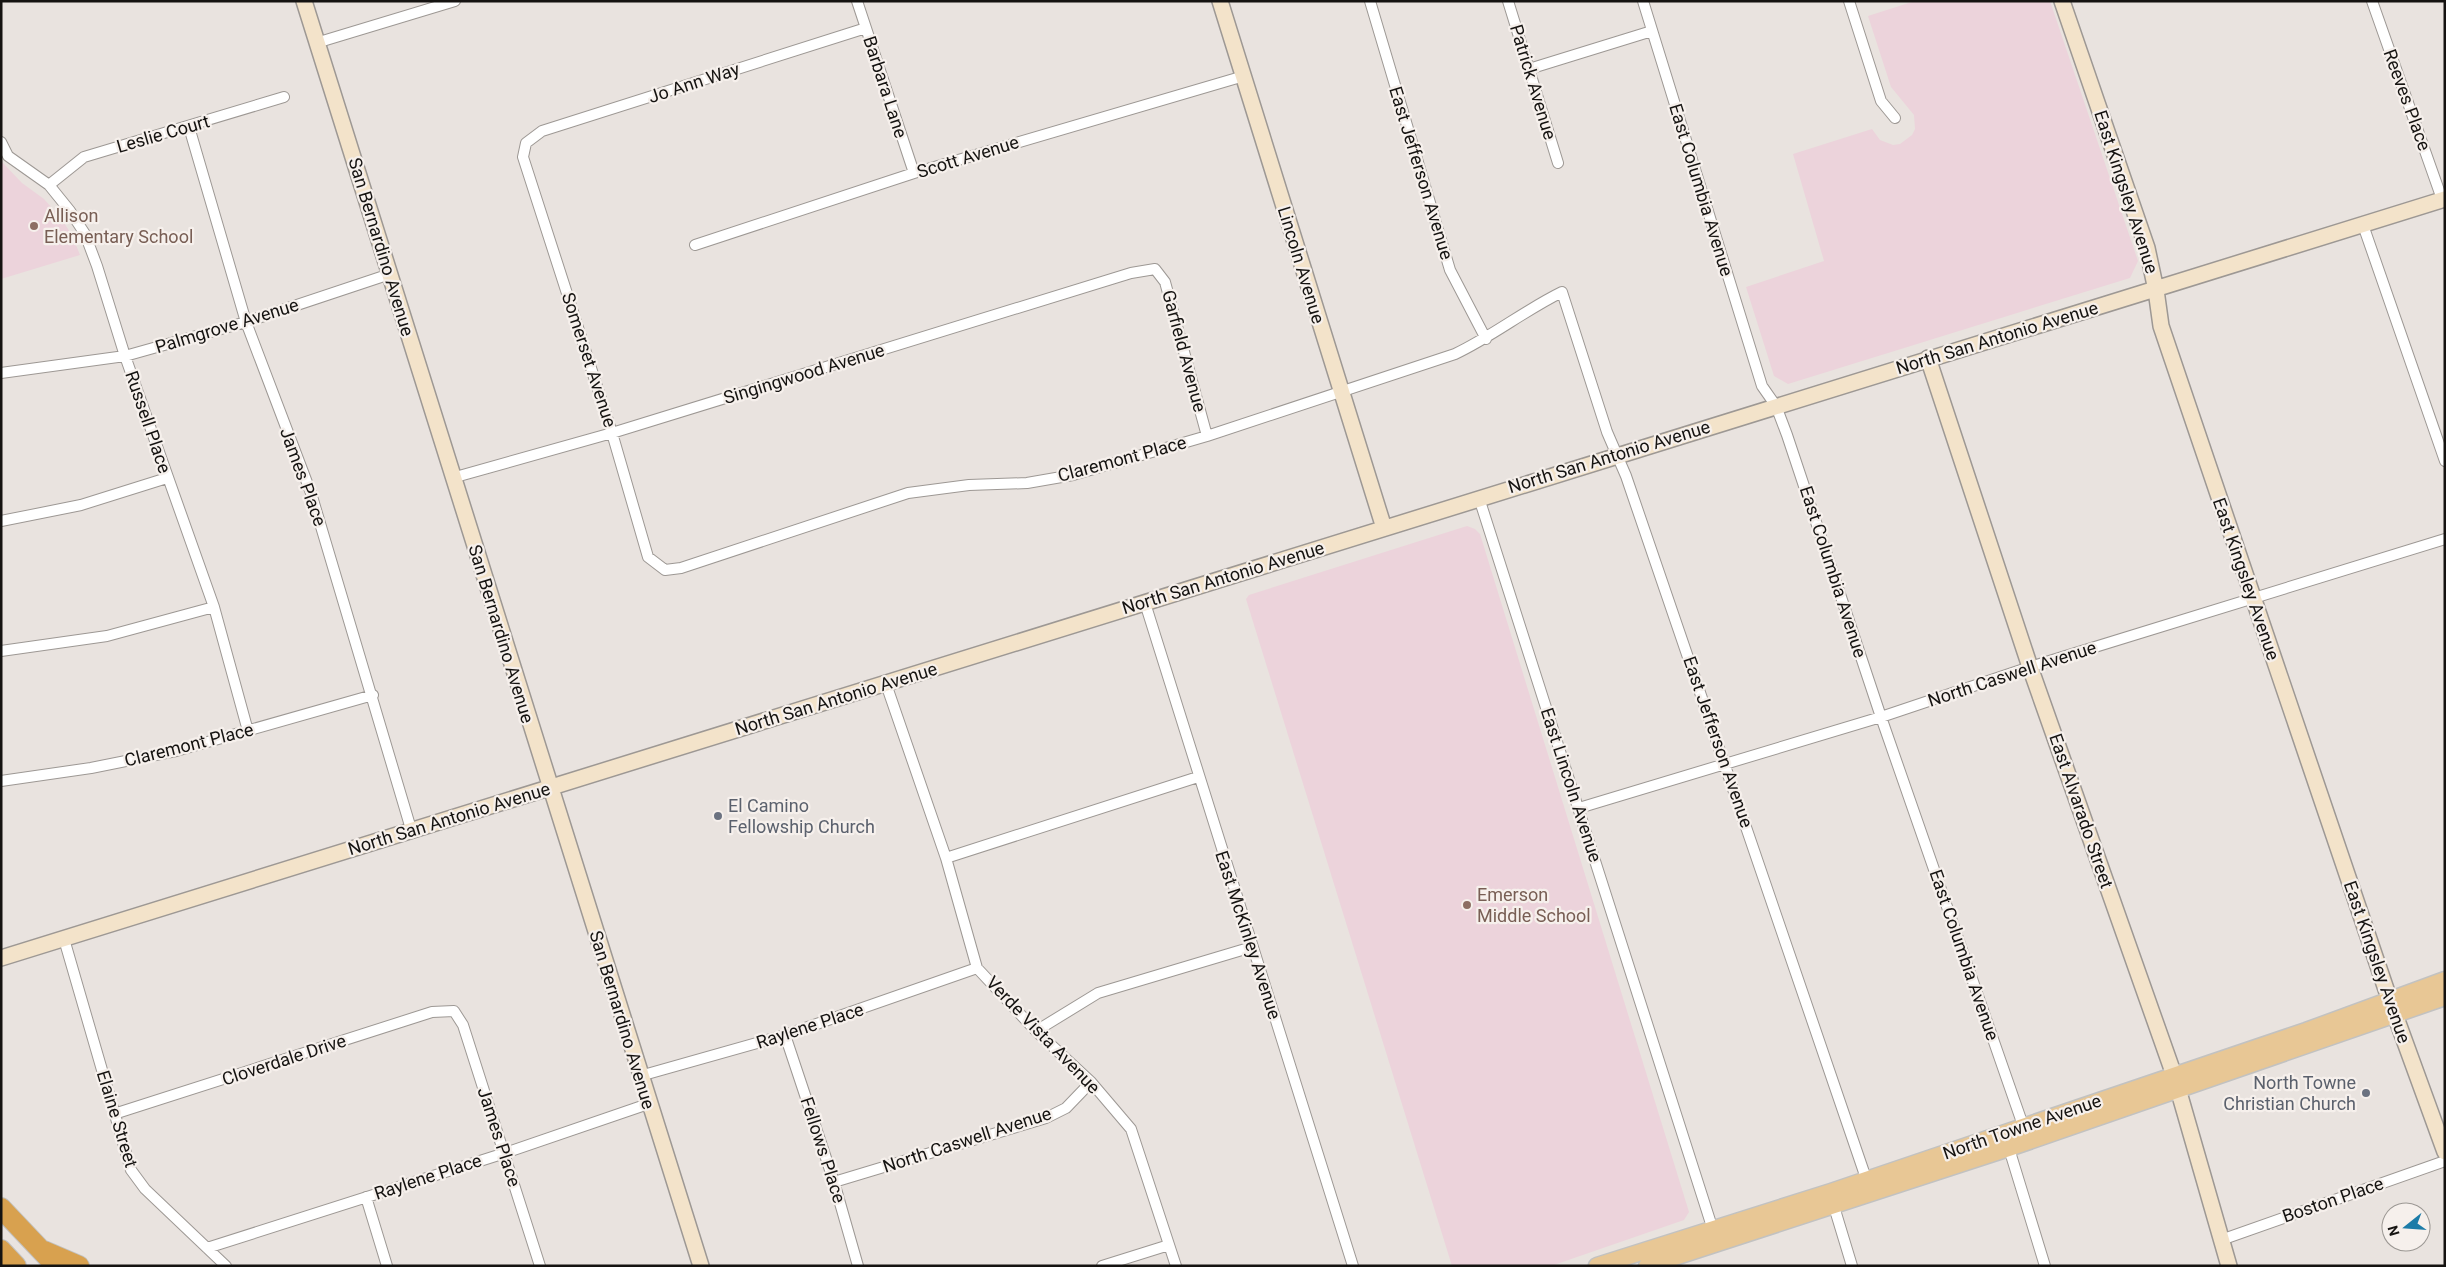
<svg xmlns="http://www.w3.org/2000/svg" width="2446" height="1267" viewBox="0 0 2446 1267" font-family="Roboto,sans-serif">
	<rect width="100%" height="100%" fill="#e9e3df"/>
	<path fill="#ecd3db" d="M 1915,1 L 2050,1 L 2138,261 L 2130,278 L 1788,384 L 1774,376 L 1746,287 L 1824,261 L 1793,154 L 1872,129 L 1880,140 L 1893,145 L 1900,144 L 1912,135 L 1915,129 L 1914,115 L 1891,87 L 1868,16 Z
		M 1,161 L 22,183 L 44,199 L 60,217 L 72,235 L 80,255 L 1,279 Z
		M 1467,526 L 1475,529 L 1480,534 L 1689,1212 L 1684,1220 L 1551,1266 L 1452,1266 L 1246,599 L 1249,595 Z"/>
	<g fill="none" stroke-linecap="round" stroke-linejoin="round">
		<defs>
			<path id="street" d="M 857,1 L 914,173
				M 1370,1 L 1450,270 L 1486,339
				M 1508,1 L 1558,163
				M 1643,1 L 1762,386 L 1776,406 L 1787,435 L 1881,717 L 2025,1131
				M 1849,1 L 1881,101 L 1895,118
				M 2372,1 L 2442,199
				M 866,28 L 542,131 L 526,143 L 523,157 L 612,433 L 648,557 L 665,570 L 681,568 L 908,493 L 969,485 L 1027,483 L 1073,475 L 1207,436 L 1455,354 C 1493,336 1525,310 1562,292 L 1607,432 L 1626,476 L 1868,1184
				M 316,43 L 455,1
				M 1529,69 L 1652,31
				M 189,127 L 246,322 L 311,493 L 411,829
				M 1,142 L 8,156 L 49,185 L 70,211 L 85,234 L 97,266 L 125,356 L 214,607 L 248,731
				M 49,185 L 84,157 L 284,97
				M 2363,225 L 2445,461
				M 695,245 L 914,173 L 1244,76
				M 1,373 L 125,356 L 246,322 L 390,274
				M 452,478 L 612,433 L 1131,273 L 1155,269 L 1165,282 L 1207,436
				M 1479,498 L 1714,1233
				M 1,521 L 81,505 L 167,478
				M 1145,603 L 1353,1266
				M 1,651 L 107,636 L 214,607
				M 886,684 L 946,858 L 977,968 L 1036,1031 L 1091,1082 L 1131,1129 L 1176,1266
				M 1,781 L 91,768 L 176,751 L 373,695
				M 1579,808 L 1881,717 L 2030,667 L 2445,539
				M 946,858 L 1198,777
				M 64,939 L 131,1170 L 145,1189 L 226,1266
				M 1036,1031 L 1098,993 L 1252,947
				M 785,1035 L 834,1182 L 858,1266
				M 640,1076 L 785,1035 L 977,968
				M 114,1114 L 432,1012 L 454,1011 L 463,1025 L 540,1266
				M 2007,1142 L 2045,1266
				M 834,1182 L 1046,1118 L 1066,1108 L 1091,1082
				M 366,1197 L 387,1266
				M 1832,1200 L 1852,1266
				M 2221,1240 L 2445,1161
				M 207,1248 L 505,1153 L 648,1104
				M 1102,1266 L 1169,1245"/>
			<path id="secondary" d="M 304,1 L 701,1266
				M 1220,1 L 1384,528
				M 2062,1 L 2147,248 L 2156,290 L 2161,326 L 2390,1001 L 2445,1152
				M 1928,358 L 2030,667 L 2174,1075 L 2229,1266
				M 1,958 L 2445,199"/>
			<path id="primary" d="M 1597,1266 L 1831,1192 L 2306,1031 L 2445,980
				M 1647,1266 L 2009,1148 L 2445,997"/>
			<path id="highway" d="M 1,1208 L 56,1266
				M 1,1250 L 16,1266
				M 44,1251 L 79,1266"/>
		</defs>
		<use href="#street" stroke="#9d9894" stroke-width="12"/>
		<use href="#secondary" stroke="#9d9894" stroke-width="18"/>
		<use href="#primary" stroke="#c2c2c1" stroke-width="19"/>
		<use href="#highway" stroke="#c2c2c1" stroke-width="22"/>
		<use href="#street" stroke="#fff" stroke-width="10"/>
		<use href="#secondary" stroke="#f3e3ca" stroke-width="15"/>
		<use href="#primary" stroke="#e8c795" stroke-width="16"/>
		<use href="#highway" stroke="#d8a14f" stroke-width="20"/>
	</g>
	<g fill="#8d6e63" stroke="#f6f0ec" stroke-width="2">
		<circle cx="34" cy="226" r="5"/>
		<circle cx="1467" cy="905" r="5"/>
	</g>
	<g fill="#6b7280" stroke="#f6f0ec" stroke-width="2">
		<circle cx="718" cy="816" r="5"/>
		<circle cx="2366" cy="1093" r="5"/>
	</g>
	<g text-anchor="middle" stroke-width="4.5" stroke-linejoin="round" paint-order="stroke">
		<g font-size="18" fill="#151311" stroke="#f6f0ec">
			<text transform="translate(1533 82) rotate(73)" y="6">Patrick Avenue</text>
			<text transform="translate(694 83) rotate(-18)" y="6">Jo Ann Way</text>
			<text transform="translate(885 87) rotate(72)" y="6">Barbara Lane</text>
			<text transform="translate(2407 100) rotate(70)" y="6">Reeves Place</text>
			<text transform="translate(163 134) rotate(-16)" y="6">Leslie Court</text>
			<text transform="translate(968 157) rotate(-17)" y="6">Scott Avenue</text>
			<text transform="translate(1421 173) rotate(73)" y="6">East Jefferson Avenue</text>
			<text transform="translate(1701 190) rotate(73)" y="6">East Columbia Avenue</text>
			<text transform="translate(2126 192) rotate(72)" y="6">East Kingsley Avenue</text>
			<text transform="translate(381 247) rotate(73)" y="6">San Bernardino Avenue</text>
			<text transform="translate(1301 265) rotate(73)" y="6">Lincoln Avenue</text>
			<text transform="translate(227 326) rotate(-17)" y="6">Palmgrove Avenue</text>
			<text transform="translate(1997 338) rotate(-17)" y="6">North San Antonio Avenue</text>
			<text transform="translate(1184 351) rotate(75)" y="6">Garfield Avenue</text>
			<text transform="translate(589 360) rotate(72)" y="6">Somerset Avenue</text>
			<text transform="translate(804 374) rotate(-17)" y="6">Singingwood Avenue</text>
			<text transform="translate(148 422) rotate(71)" y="6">Russell Place</text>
			<text transform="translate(1609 457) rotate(-17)" y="6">North San Antonio Avenue</text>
			<text transform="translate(1122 459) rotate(-15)" y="6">Claremont Place</text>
			<text transform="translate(303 477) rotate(70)" y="6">James Place</text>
			<text transform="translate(1833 572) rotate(72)" y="6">East Columbia Avenue</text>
			<text transform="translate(1223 578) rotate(-17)" y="6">North San Antonio Avenue</text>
			<text transform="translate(2246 579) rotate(71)" y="6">East Kingsley Avenue</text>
			<text transform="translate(501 634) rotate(73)" y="6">San Bernardino Avenue</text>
			<text transform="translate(2012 674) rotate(-18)" y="6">North Caswell Avenue</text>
			<text transform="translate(836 699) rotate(-17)" y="6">North San Antonio Avenue</text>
			<text transform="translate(1718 742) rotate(71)" y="6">East Jefferson Avenue</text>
			<text transform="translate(189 745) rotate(-14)" y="6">Claremont Place</text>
			<text transform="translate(1571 785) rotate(72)" y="6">East Lincoln Avenue</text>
			<text transform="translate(2081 811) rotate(71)" y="6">East Alvarado Street</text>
			<text transform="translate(449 819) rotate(-17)" y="6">North San Antonio Avenue</text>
			<text transform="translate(1248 935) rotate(72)" y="6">East McKinley Avenue</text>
			<text transform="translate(1964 955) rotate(71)" y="6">East Columbia Avenue</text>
			<text transform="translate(2377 962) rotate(71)" y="6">East Kingsley Avenue</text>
			<text transform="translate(622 1020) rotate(73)" y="6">San Bernardino Avenue</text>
			<text transform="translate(810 1026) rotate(-18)" y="6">Raylene Place</text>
			<text transform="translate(1043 1035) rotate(46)" y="6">Verde Vista Avenue</text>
			<text transform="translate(284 1060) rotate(-18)" y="6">Cloverdale Drive</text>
			<text transform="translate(117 1119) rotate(73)" y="6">Elaine Street</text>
			<text transform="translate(2022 1127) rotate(-19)" y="6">North Towne Avenue</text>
			<text transform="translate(499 1137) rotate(72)" y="6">James Place</text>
			<text transform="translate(967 1140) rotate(-18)" y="6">North Caswell Avenue</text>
			<text transform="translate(823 1150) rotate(72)" y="6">Fellows Place</text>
			<text transform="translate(428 1177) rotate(-18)" y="6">Raylene Place</text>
			<text transform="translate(2333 1200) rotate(-19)" y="6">Boston Place</text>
		</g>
		<g font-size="18" fill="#785e54" stroke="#f6f0ec" text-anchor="start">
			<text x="44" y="222">Allison<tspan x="44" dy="21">Elementary School</tspan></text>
			<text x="1477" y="901">Emerson<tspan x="1477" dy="21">Middle School</tspan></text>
		</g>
		<g font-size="18" fill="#5b616d" stroke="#f6f0ec" text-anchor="start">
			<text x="728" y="812">El Camino<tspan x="728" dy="21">Fellowship Church</tspan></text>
			<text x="2356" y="1089" text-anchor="end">North Towne<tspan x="2356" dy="21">Christian Church</tspan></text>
		</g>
	</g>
	<rect width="2446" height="1267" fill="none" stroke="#151311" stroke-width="5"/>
	<g transform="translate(2406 1227) rotate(253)"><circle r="24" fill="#f6f0ec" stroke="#9c9894"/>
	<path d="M0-4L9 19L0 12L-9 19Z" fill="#1c7ca8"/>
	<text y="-8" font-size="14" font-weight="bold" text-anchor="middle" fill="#151311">N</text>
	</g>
</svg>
